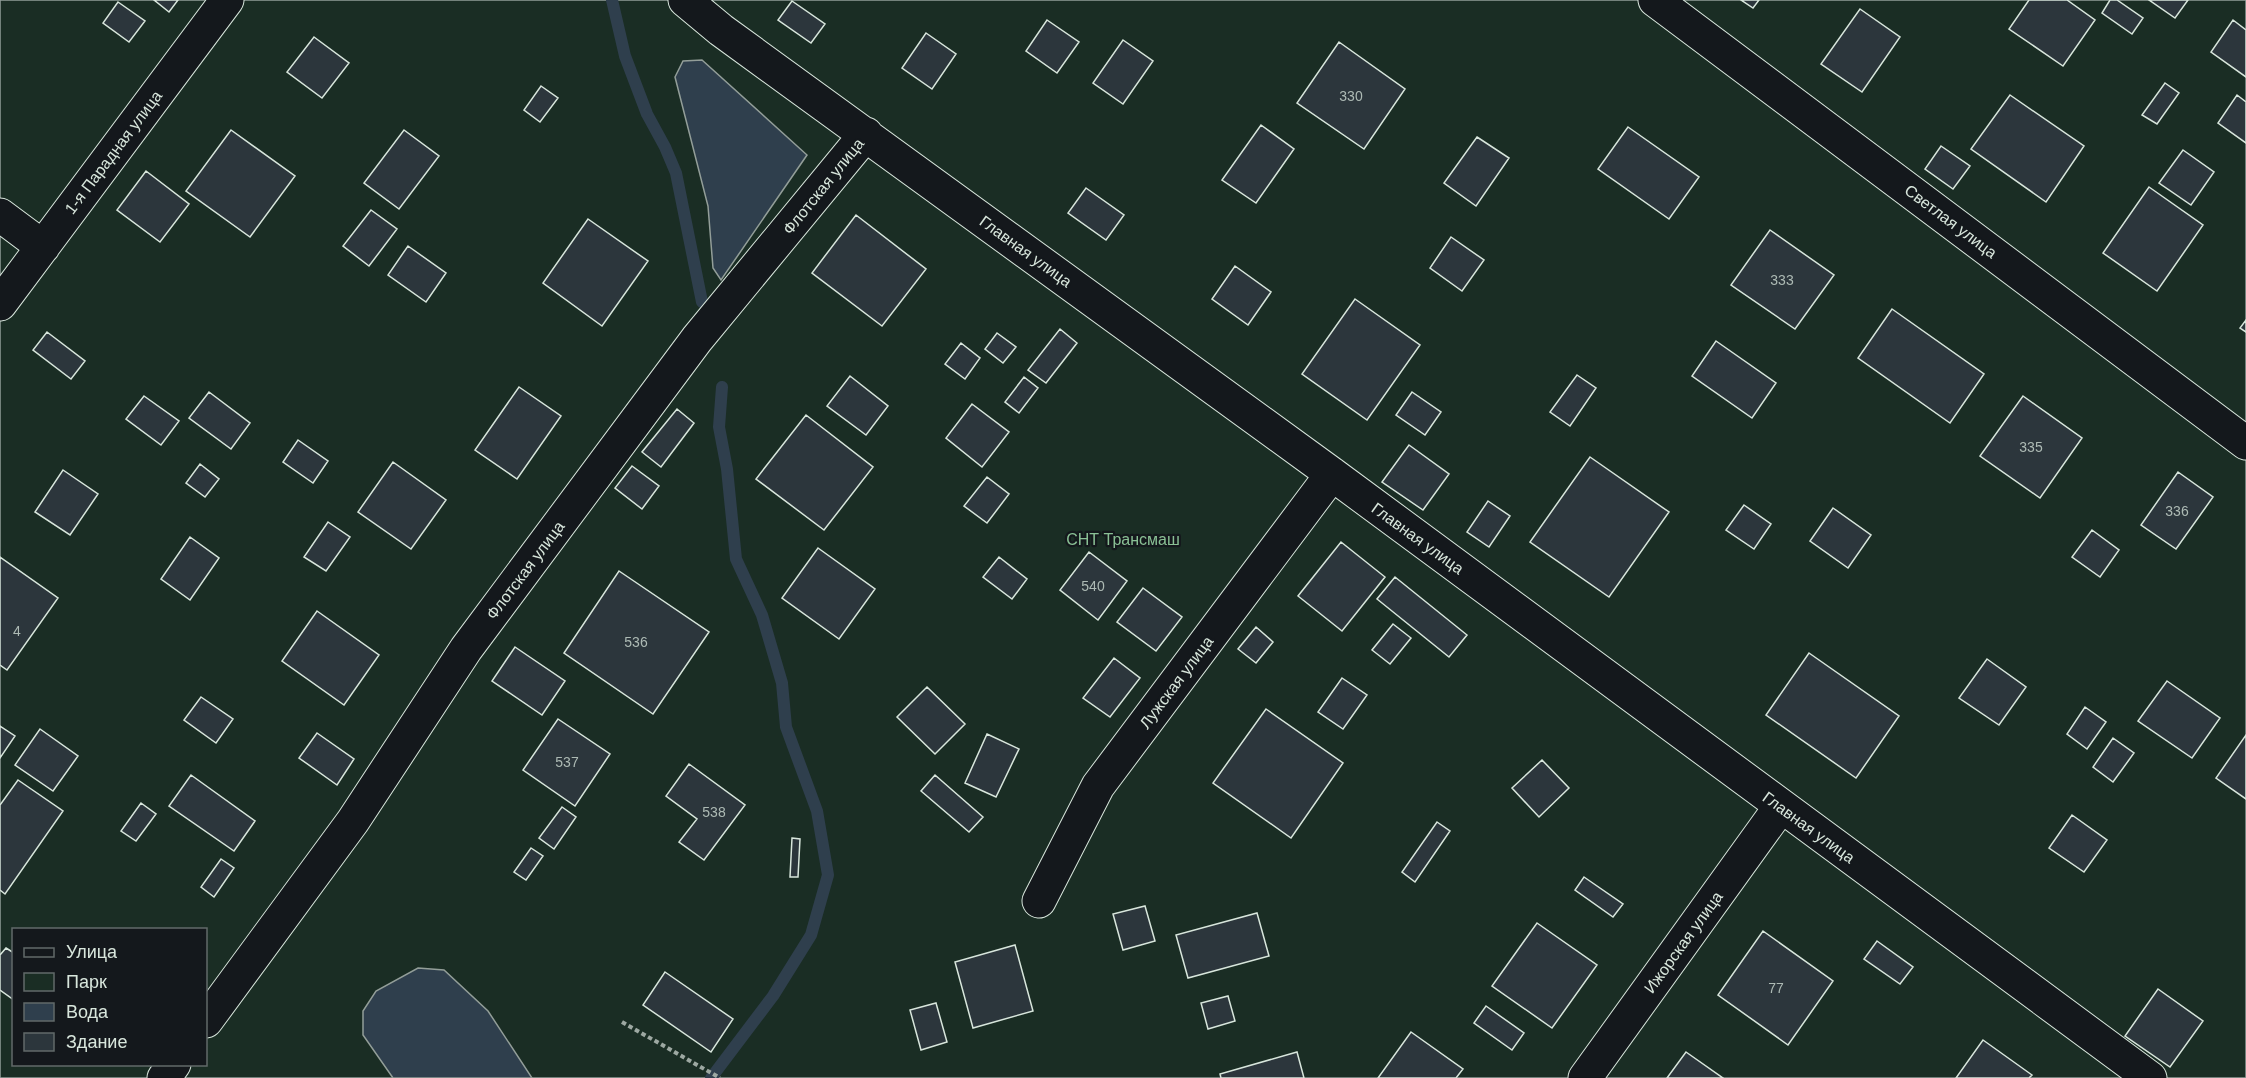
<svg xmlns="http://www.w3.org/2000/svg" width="2246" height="1078" viewBox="0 0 2246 1078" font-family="Helvetica,sans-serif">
	<rect width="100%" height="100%" fill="#14181c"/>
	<path fill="#1a2d24" stroke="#939e99" stroke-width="1.5" fill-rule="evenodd" d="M 0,0 L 2246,0 L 2246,1078 L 0,1078 ZM 14,930 L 206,930 L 206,1064 L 14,1064 Z"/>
	<path fill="#2f3f4d" stroke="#939e99" stroke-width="1.5" d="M 702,60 L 807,155 L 721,280 L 713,268 L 708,206 L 675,77 L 683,61 Z
		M 418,968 L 444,970 L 488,1011 L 532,1078 L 393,1078 L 363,1035 L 363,1011 L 376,991 Z"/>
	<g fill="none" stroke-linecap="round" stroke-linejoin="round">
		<path stroke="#2f3f4d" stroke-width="12" d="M 612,0 L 625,56 L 647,114 L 665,147 L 676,173 L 702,302
			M 711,1078 L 773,996 L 811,935 L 828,875 L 817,811 L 786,727 L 782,683 L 762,615 L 736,559 L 727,469 L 719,427 L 722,387"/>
	</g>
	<path fill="#2c363c" stroke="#d8e6dc" stroke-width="1.5" d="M 154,0 L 178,0 L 169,12 Z
		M 1741,0 L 1759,0 L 1753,8 Z
		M 2029,0 L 2067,0 L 2095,20 L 2063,66 L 2009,29 Z
		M 2110,0 L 2117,0 L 2143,18 L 2132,34 L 2102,13 Z
		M 2149,0 L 2188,0 L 2175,18 Z
		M 792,1 L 825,24 L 811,43 L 778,20 Z
		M 118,2 L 145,21 L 129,42 L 103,23 Z
		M 1860,9 L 1900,37 L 1862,92 L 1821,64 Z
		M 1047,20 L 1079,42 L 1057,73 L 1026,51 Z
		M 2233,20 L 2246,30 L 2246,77 L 2211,52 Z
		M 926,33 L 956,54 L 932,89 L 902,68 Z
		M 314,37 L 349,63 L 322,98 L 287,72 Z
		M 1123,40 L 1153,61 L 1123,104 L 1093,83 Z
		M 1339,42 L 1405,89 L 1364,149 L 1297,103 Z
		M 2165,83 L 2179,93 L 2157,124 L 2142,115 Z
		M 541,86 L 558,98 L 540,122 L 524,110 Z
		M 2010,95 L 2084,146 L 2046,202 L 1971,149 Z
		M 2237,95 L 2246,102 L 2246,143 L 2218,123 Z
		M 1261,125 L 1294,149 L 1256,203 L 1222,180 Z
		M 1628,127 L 1699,177 L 1669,219 L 1598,169 Z
		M 231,130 L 295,176 L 250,237 L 186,191 Z
		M 404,130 L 439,156 L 399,209 L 364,183 Z
		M 1477,137 L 1509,158 L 1476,206 L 1444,183 Z
		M 1941,146 L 1970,166 L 1953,189 L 1925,169 Z
		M 2183,150 L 2214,172 L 2191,205 L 2159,183 Z
		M 146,171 L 189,204 L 160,242 L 117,210 Z
		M 2149,187 L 2203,225 L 2157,291 L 2103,253 Z
		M 1086,188 L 1124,215 L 1106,240 L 1068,213 Z
		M 371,210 L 397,229 L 369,266 L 343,246 Z
		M 856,215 L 926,269 L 882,326 L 812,273 Z
		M 588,219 L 648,261 L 602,326 L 543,283 Z
		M 1770,230 L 1834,275 L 1795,329 L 1731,285 Z
		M 1451,237 L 1484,260 L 1462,291 L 1430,268 Z
		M 408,246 L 446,273 L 426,302 L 388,275 Z
		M 1235,266 L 1271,292 L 1248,325 L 1212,299 Z
		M 1355,299 L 1420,345 L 1367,420 L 1302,374 Z
		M 1892,309 L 1984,374 L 1950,423 L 1858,358 Z
		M 2246,320 L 2246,332 L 2240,328 Z
		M 1060,329 L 1077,343 L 1046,383 L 1028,370 Z
		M 47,332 L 85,361 L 71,379 L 33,350 Z
		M 997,333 L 1016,347 L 1003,363 L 985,349 Z
		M 1716,341 L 1776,383 L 1752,418 L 1692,376 Z
		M 961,343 L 980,358 L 965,379 L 945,364 Z
		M 1577,375 L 1596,388 L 1570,426 L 1550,412 Z
		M 850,376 L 888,406 L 866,435 L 827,406 Z
		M 1024,377 L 1038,388 L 1019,413 L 1005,402 Z
		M 519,387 L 561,416 L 517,479 L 475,450 Z
		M 209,392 L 250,423 L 231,449 L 189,418 Z
		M 1412,392 L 1441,412 L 1425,435 L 1396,415 Z
		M 144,396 L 179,421 L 161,445 L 126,419 Z
		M 2023,396 L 2082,438 L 2040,498 L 1980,456 Z
		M 972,404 L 1009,432 L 982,467 L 946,438 Z
		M 677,409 L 694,423 L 661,467 L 642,452 Z
		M 806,415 L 873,467 L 824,530 L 756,479 Z
		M 298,440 L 328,461 L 313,483 L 283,462 Z
		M 1409,445 L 1449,474 L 1423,510 L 1382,482 Z
		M 1590,457 L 1669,512 L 1609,597 L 1530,542 Z
		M 393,462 L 446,500 L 411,549 L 358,512 Z
		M 200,464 L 219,479 L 205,497 L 186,483 Z
		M 632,466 L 659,486 L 642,509 L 615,488 Z
		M 63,470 L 98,494 L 70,535 L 35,512 Z
		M 2178,472 L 2213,497 L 2176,549 L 2141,525 Z
		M 987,477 L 1009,494 L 987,523 L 964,506 Z
		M 1488,501 L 1510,516 L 1489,547 L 1467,532 Z
		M 1744,505 L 1771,524 L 1754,549 L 1726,530 Z
		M 1833,508 L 1871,535 L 1848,568 L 1810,541 Z
		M 328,522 L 350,537 L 326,571 L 304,557 Z
		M 2092,530 L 2119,550 L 2100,577 L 2072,557 Z
		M 190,537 L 219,558 L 190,600 L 161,579 Z
		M 1341,542 L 1385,577 L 1342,631 L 1298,596 Z
		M 818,548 L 875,589 L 839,639 L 782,598 Z
		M 1089,552 L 1127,581 L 1098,620 L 1060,590 Z
		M 0,557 L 58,598 L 7,670 L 0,665 Z
		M 999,557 L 1027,579 L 1012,599 L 983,577 Z
		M 619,571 L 709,632 L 653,714 L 564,653 Z
		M 1395,577 L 1467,635 L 1449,657 L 1377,599 Z
		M 1143,588 L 1182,617 L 1156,651 L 1117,622 Z
		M 317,611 L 379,655 L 344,705 L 282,661 Z
		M 1393,624 L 1411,638 L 1390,664 L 1372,650 Z
		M 1256,627 L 1273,642 L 1256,663 L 1238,649 Z
		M 515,647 L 565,681 L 542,715 L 492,681 Z
		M 1809,653 L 1899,716 L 1856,778 L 1766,715 Z
		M 1114,658 L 1140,678 L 1110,717 L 1083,698 Z
		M 1987,659 L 2026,687 L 1999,725 L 1959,698 Z
		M 1342,678 L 1367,695 L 1343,729 L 1318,712 Z
		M 2167,681 L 2220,718 L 2192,758 L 2138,721 Z
		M 927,687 L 965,724 L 935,754 L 897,717 Z
		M 201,697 L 233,719 L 216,743 L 184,720 Z
		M 2085,707 L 2106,722 L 2087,749 L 2067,734 Z
		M 1266,709 L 1343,763 L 1291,838 L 1213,783 Z
		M 558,719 L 610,754 L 575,806 L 523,770 Z
		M 0,726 L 15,736 L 0,758 Z
		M 40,729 L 78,756 L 53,791 L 15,765 Z
		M 317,733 L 354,759 L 337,785 L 299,758 Z
		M 987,734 L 1019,749 L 996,797 L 965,783 Z
		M 2246,735 L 2246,799 L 2216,778 Z
		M 2113,738 L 2134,753 L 2113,782 L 2093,767 Z
		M 1542,760 L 1569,788 L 1539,817 L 1512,788 Z
		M 689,764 L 745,805 L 704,860 L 679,842 L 697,819 L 666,796 Z
		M 191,775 L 255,821 L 234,851 L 169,806 Z
		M 935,775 L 983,817 L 969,832 L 921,791 Z
		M 18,780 L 63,811 L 5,894 L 0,890 L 0,805 Z
		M 141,803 L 156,814 L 136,841 L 121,831 Z
		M 562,807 L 576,817 L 554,849 L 539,838 Z
		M 2072,815 L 2107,840 L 2084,872 L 2049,848 Z
		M 1437,822 L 1450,831 L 1415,882 L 1402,872 Z
		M 792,838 L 800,839 L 798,877 L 790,877 Z
		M 531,848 L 543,856 L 526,880 L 514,872 Z
		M 221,859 L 234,868 L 214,897 L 201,887 Z
		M 1584,877 L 1623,904 L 1613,917 L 1575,890 Z
		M 1145,906 L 1155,941 L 1123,950 L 1113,914 Z
		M 1257,913 L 1269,956 L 1188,978 L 1176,935 Z
		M 1537,923 L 1597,965 L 1552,1028 L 1492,986 Z
		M 1763,931 L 1833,981 L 1788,1045 L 1718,995 Z
		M 1877,941 L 1913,967 L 1900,984 L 1864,959 Z
		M 1015,945 L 1033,1011 L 973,1028 L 955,962 Z
		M 6,948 L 14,953 L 14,1000 L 0,990 L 0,955 Z
		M 665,972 L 733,1019 L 711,1052 L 643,1005 Z
		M 2158,989 L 2203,1021 L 2170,1067 L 2125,1036 Z
		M 1228,996 L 1235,1021 L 1208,1029 L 1201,1003 Z
		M 936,1003 L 947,1042 L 921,1050 L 910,1010 Z
		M 1486,1006 L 1524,1033 L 1512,1050 L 1474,1023 Z
		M 1411,1032 L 1463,1069 L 1456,1078 L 1378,1078 Z
		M 1983,1040 L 2032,1075 L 2029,1078 L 1956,1078 Z
		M 1297,1052 L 1304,1078 L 1221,1078 L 1220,1074 Z
		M 1686,1052 L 1723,1078 L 1667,1078 Z"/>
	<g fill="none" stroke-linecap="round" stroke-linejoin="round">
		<defs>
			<path id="minor" d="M 685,0 L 721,30 L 1332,474 L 2150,1078
				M 1655,0 L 2246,443
				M 0,215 L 43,247
				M 0,304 L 227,0
				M 1039,901 L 1098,786 L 1332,474
				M 206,1021 L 353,821 L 466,649 L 697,339 L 866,134
				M 164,1078 L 174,1064
				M 1585,1078 L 1781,806"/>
		</defs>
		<use href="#minor" stroke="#d8e6dc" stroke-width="35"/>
		<path stroke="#9da8a2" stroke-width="4" stroke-dasharray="4.5 3" stroke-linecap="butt" d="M 622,1022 L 720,1078"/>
		<use href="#minor" stroke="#14181c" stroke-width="33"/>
	</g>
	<g text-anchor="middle" stroke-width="4.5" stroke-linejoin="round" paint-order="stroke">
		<g font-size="14" fill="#adbab4">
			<text x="1351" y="101">330</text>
			<text x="1782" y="285">333</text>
			<text x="2031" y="452">335</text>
			<text x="2177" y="516">336</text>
			<text x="1093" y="591">540</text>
			<text x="17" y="636">4</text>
			<text x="636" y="647">536</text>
			<text x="567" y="767">537</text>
			<text x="714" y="817">538</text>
			<text x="1776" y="993">77</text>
		</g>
		<g font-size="16" fill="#d8e6dc" stroke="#14181c">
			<text transform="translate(113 152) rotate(-53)" y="6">1-я Парадная улица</text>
			<text transform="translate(823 186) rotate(-51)" y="6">Флотская улица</text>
			<text transform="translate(1951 221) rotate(37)" y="6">Светлая улица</text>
			<text transform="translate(1026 251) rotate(36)" y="6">Главная улица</text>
			<text transform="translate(1418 538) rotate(36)" y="6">Главная улица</text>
			<text transform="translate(525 570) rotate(-53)" y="6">Флотская улица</text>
			<text transform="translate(1176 682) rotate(-53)" y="6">Лужская улица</text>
			<text transform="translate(1809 827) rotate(36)" y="6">Главная улица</text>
			<text transform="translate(1683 942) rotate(-54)" y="6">Ижорская улица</text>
		</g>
		<g font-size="16" fill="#8ac095" stroke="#14181c">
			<text x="1123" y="545">СНТ Трансмаш</text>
		</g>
	</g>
	<rect x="12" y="928" width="195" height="138" fill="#14181c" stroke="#626a69" stroke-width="1.5"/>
	<rect x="24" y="948" width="30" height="9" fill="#14181c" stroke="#626a69" stroke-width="1.5"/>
	<text x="66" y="958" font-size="18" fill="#d8e6dc">Улица</text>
	<rect x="24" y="973" width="30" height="18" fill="#1a2d24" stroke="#626a69" stroke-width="1.5"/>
	<text x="66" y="988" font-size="18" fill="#d8e6dc">Парк</text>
	<rect x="24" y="1003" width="30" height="18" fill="#2f3f4d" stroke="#626a69" stroke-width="1.5"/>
	<text x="66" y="1018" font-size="18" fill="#d8e6dc">Вода</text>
	<rect x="24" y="1033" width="30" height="18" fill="#2c363c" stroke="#626a69" stroke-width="1.5"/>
	<text x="66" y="1048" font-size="18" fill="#d8e6dc">Здание</text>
</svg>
